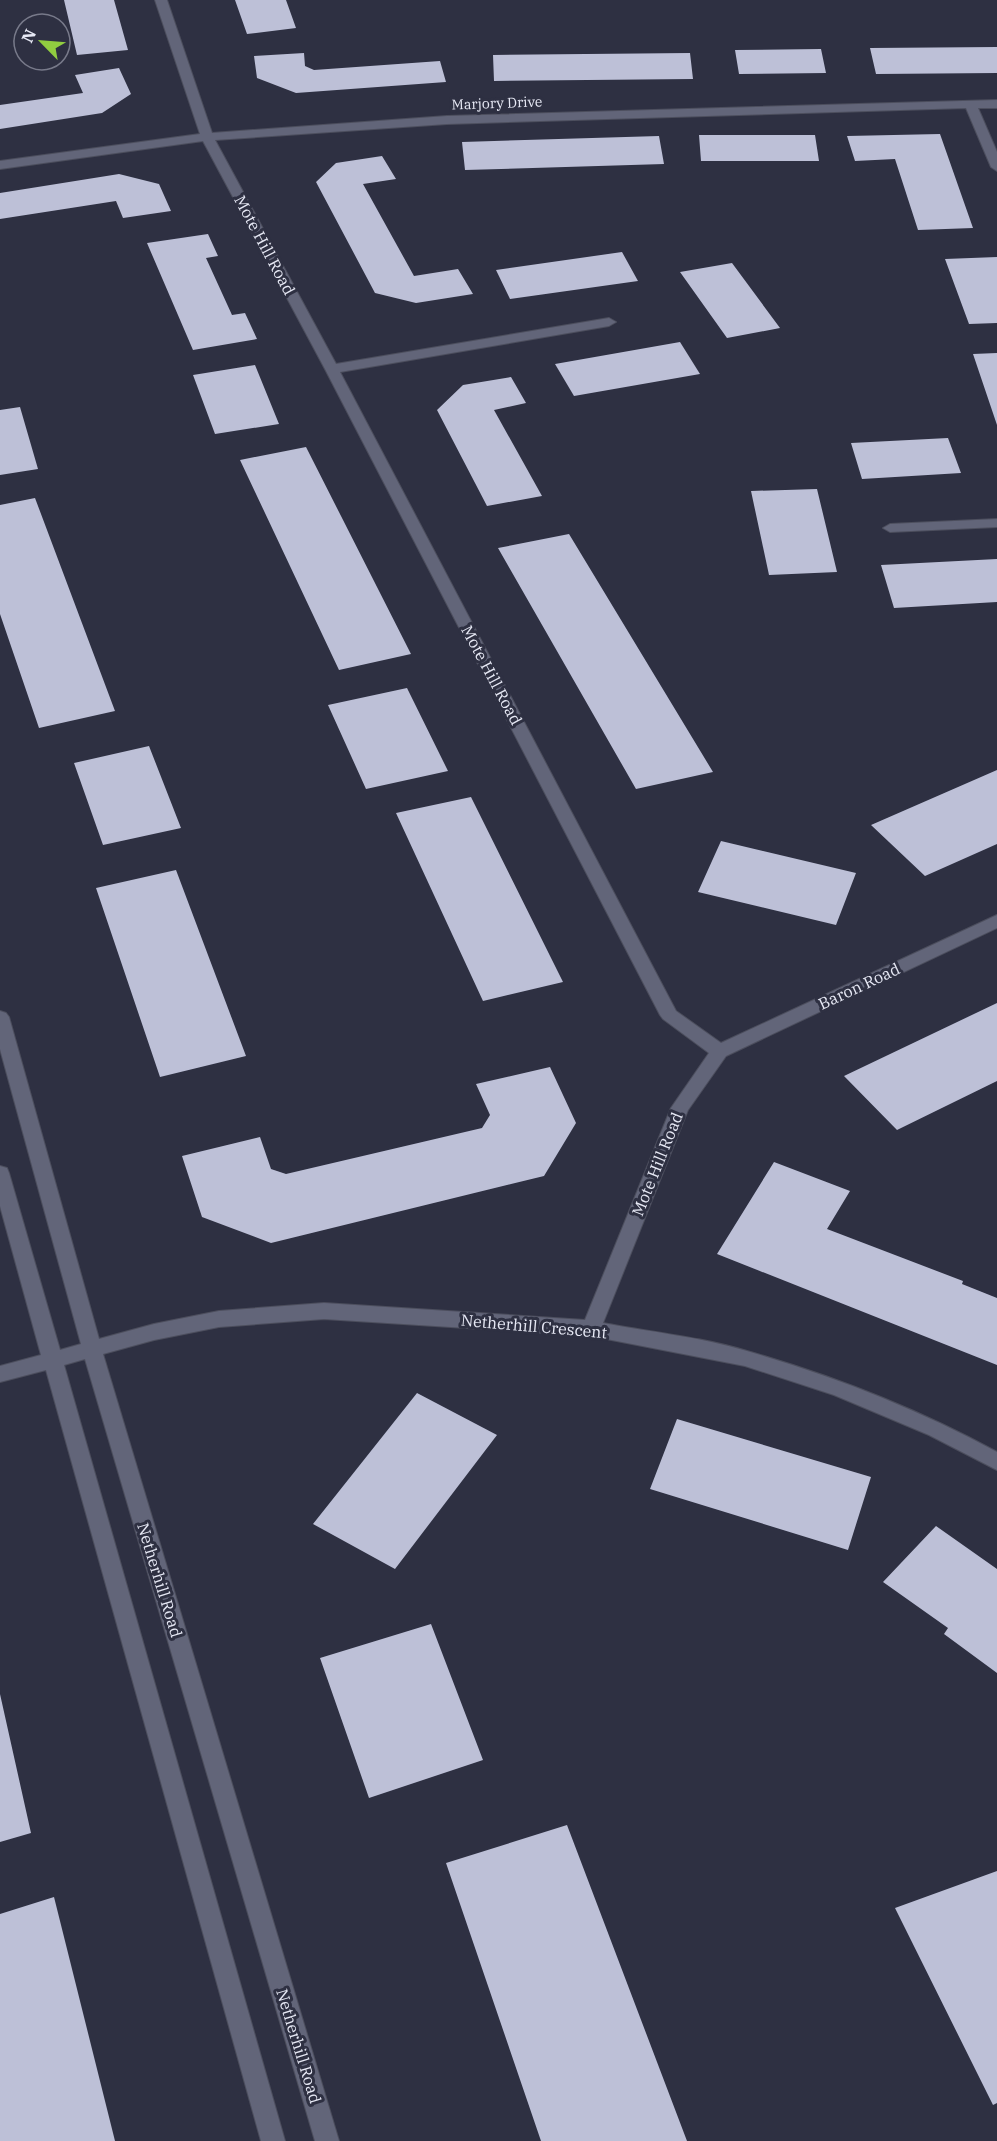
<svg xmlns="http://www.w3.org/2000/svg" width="997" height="2141" viewBox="0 0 997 2141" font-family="'IBM Plex Serif',serif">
	<rect width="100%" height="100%" fill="#2e3042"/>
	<path fill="#bdc0d7" d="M 64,0 L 114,0 L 128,50 L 77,55 Z
		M 235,0 L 286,0 L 296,28 L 247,34 Z
		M 997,47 L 997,73 L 876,74 L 870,48 Z
		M 821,49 L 826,73 L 739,74 L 735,50 Z
		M 304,53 L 305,66 L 314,70 L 440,61 L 446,82 L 296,93 L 257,78 L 254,56 Z
		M 690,53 L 693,79 L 494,81 L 493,55 Z
		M 119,68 L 131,94 L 102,113 L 0,129 L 0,105 L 83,93 L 75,75 Z
		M 940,134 L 973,228 L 918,230 L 895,159 L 855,161 L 847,136 Z
		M 699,135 L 815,135 L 819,161 L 701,161 Z
		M 659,136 L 664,164 L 465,170 L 462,142 Z
		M 382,156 L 396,179 L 363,184 L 414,276 L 458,269 L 473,294 L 416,303 L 375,293 L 316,182 L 336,163 Z
		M 119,174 L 159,184 L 171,211 L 123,218 L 116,201 L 0,219 L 0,193 Z
		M 208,234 L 218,256 L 206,258 L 232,315 L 245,313 L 257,339 L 193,350 L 147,243 Z
		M 622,252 L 638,281 L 510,299 L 496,270 Z
		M 997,257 L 997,323 L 969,324 L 945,259 Z
		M 732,263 L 780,328 L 727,338 L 680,272 Z
		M 680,342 L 700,374 L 574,396 L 555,364 Z
		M 997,353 L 997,425 L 973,354 Z
		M 255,365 L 279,424 L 215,434 L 193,375 Z
		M 511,377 L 526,403 L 494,410 L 542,496 L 487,506 L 437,410 L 463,385 Z
		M 20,407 L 38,469 L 0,475 L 0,410 Z
		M 948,438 L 961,473 L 862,479 L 851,443 Z
		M 306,447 L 411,654 L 339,670 L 240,460 Z
		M 817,489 L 837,572 L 769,575 L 751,491 Z
		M 35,498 L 115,711 L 39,728 L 0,614 L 0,505 Z
		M 569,534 L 713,772 L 636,789 L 498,548 Z
		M 997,559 L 997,602 L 894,608 L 881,565 Z
		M 407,688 L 448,771 L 366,789 L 328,705 Z
		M 149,746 L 181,828 L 103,845 L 74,763 Z
		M 997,770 L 997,844 L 925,876 L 871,825 Z
		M 471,797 L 563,982 L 483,1001 L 396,813 Z
		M 721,841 L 856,873 L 836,925 L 698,892 Z
		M 176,870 L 246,1056 L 160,1077 L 96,888 Z
		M 997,1003 L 997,1081 L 897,1130 L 844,1076 Z
		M 550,1067 L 576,1123 L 544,1176 L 271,1243 L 202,1217 L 182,1156 L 260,1137 L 271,1169 L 286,1174 L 482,1128 L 490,1115 L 476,1084 Z
		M 774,1162 L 850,1191 L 827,1229 L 963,1281 L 962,1284 L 997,1298 L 997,1365 L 717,1254 Z
		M 417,1393 L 497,1435 L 395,1569 L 313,1524 Z
		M 677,1419 L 871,1477 L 848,1550 L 650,1489 Z
		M 936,1526 L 997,1569 L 997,1673 L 944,1634 L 948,1628 L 883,1582 Z
		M 431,1624 L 483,1760 L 369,1798 L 320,1658 Z
		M 0,1694 L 31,1833 L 0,1842 Z
		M 567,1825 L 687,2141 L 541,2141 L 446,1863 Z
		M 997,1871 L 997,2103 L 993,2105 L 895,1908 Z
		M 54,1897 L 115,2141 L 0,2141 L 0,1914 Z"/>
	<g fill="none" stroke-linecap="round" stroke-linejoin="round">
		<defs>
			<path id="minor" d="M 155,0 L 167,0 L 212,133 L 447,116 L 997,100 L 997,108 L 978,108 L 997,152 L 997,171 L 991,167 L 966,108 L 447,124 L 215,140 L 336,364 L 609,318 L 616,322 L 609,326 L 340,372 L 676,1011 L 721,1043 L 997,915 L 997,928 L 726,1056 L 688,1110 L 603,1323 C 650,1332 701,1337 747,1351 C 834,1376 918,1409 997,1452 L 997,1470 L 929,1435 L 834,1395 L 745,1366 L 591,1336 L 324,1319 L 219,1327 L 154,1340 L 103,1354 L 339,2141 L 315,2141 L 85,1359 L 64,1365 L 285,2141 L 261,2141 L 46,1370 L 0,1382 L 0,1366 L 41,1355 L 0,1206 L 0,1166 L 7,1168 L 9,1173 L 60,1350 L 81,1344 L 0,1049 L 0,1011 L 6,1013 L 9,1017 L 99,1339 L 154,1324 L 219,1311 L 324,1303 L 585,1320 L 671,1108 L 709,1053 L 663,1019 L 660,1015 L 325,369 L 203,141 L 0,169 L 0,161 L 200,134 Z
				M 997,519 L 997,527 L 890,532 L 883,528 L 890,524 Z"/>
		</defs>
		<use href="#minor" stroke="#4c4e5d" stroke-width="2"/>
		<use href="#minor" fill="#626579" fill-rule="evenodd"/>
	</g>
	<g text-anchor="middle" stroke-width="6" stroke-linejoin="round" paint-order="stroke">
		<g font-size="14" fill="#e7e9f5" stroke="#2e3042">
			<text transform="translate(497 103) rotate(-2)" y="5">Marjory Drive</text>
		</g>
		<g font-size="16" fill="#e7e9f5" stroke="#2e3042">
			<text transform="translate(265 245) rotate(62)" y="6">Mote Hill Road</text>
			<text transform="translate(492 675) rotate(62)" y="6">Mote Hill Road</text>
			<text transform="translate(859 986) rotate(-25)" y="6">Baron Road</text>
			<text transform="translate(657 1164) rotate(-68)" y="6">Mote Hill Road</text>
			<text transform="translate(534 1326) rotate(5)" y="6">Netherhill Crescent</text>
			<text transform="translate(160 1580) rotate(73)" y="6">Netherhill Road</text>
			<text transform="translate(299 2046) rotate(73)" y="6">Netherhill Road</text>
		</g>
	</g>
	<g transform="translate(42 42) rotate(295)"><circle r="28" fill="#2e3042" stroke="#787a8a" stroke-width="1.5"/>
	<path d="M0-4.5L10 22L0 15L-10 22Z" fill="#91cd40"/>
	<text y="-9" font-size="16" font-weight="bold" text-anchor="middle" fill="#e7e9f5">N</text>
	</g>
</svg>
